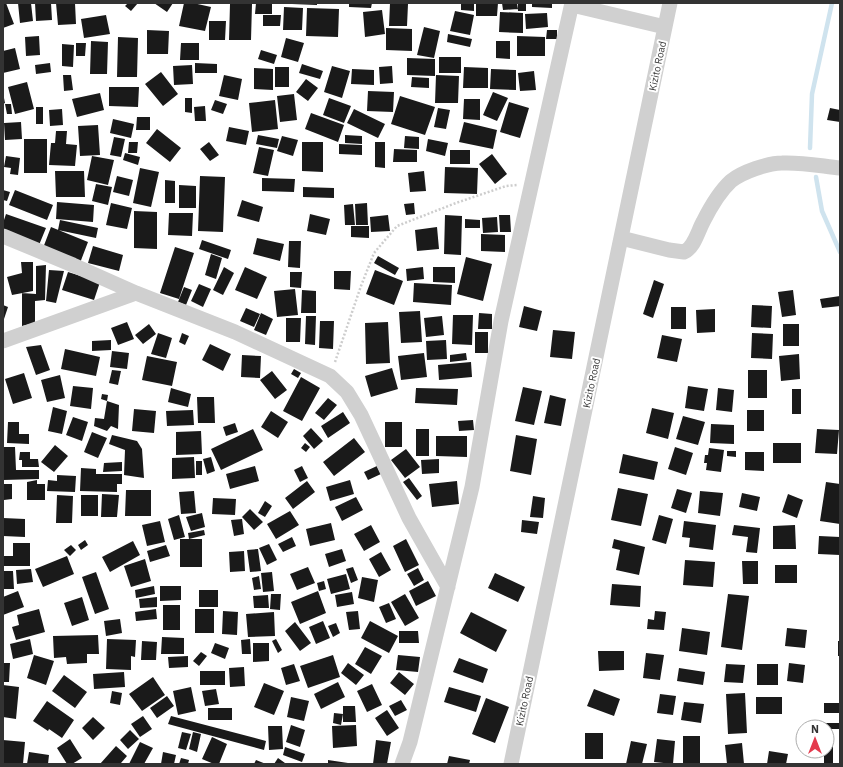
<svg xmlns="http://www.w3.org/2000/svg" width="843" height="767" viewBox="0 0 843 767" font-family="'IBM Plex Sans',sans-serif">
	<rect width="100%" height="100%" fill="#fff"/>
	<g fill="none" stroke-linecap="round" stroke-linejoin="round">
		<path stroke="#cfe3ee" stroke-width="4.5" d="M 810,148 L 812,94 L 832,3
			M 816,177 L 822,211 L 840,252"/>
	</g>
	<path fill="#1a1a1a" d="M 3,3 L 6,3 L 14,24 L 3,28 Z
		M 18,3 L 31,3 L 33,21 L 20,23 Z
		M 35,3 L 51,3 L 52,20 L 36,21 Z
		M 56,3 L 75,3 L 76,24 L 58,25 Z
		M 128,3 L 138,3 L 131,11 L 125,6 Z
		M 154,3 L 173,3 L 167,12 Z
		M 184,3 L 193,3 L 211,7 L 205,31 L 179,26 Z
		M 256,3 L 272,3 L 272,14 L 255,14 Z
		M 292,3 L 317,3 L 317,5 L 292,4 Z
		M 349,3 L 372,3 L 371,8 L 349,7 Z
		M 390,3 L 408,4 L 407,26 L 389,26 Z
		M 461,3 L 474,3 L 474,11 L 461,10 Z
		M 476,3 L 498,3 L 497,16 L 476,16 Z
		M 502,3 L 517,3 L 518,9 L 503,10 Z
		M 518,3 L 526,3 L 526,11 L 518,11 Z
		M 532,3 L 552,3 L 552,8 L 532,7 Z
		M 230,4 L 252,4 L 251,40 L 229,40 Z
		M 284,7 L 303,8 L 302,30 L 283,30 Z
		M 307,8 L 339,9 L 338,37 L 306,36 Z
		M 382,10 L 385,34 L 365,37 L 363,12 Z
		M 455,11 L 474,15 L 470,35 L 450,31 Z
		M 500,12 L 523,13 L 523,33 L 499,32 Z
		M 547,13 L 548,27 L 526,29 L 525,14 Z
		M 106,15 L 110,34 L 84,38 L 81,19 Z
		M 263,15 L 281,15 L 280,26 L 263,26 Z
		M 209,21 L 226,21 L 225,40 L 209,40 Z
		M 424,27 L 440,31 L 434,58 L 417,55 Z
		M 386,28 L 412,29 L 412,51 L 386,50 Z
		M 147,30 L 169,31 L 168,54 L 147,54 Z
		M 547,30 L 557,30 L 557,39 L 546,39 Z
		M 448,34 L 472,39 L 470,47 L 447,42 Z
		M 39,36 L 40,55 L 26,56 L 25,37 Z
		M 517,36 L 545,37 L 545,56 L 517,56 Z
		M 118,37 L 138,38 L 137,77 L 117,77 Z
		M 286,38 L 304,43 L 298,62 L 281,57 Z
		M 91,41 L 108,42 L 107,74 L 90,74 Z
		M 496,41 L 510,41 L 510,59 L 496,58 Z
		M 76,43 L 86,43 L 85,56 L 76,56 Z
		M 181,43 L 199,43 L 199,60 L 180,60 Z
		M 62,44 L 74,45 L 73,67 L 62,66 Z
		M 15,48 L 20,69 L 3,73 L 3,51 Z
		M 261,50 L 277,55 L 274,64 L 258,59 Z
		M 439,57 L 461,57 L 461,73 L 439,73 Z
		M 407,58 L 435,59 L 435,76 L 407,75 Z
		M 50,63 L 51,72 L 36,74 L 35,65 Z
		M 195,63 L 217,64 L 217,73 L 195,73 Z
		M 302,64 L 323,71 L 320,79 L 299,73 Z
		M 192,65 L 193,84 L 174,85 L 173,66 Z
		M 332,66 L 350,71 L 342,98 L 324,92 Z
		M 392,66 L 393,83 L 380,84 L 379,67 Z
		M 275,67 L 289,67 L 289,87 L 275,87 Z
		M 464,67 L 488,68 L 488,88 L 463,88 Z
		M 254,68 L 273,69 L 273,90 L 254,89 Z
		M 352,69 L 374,70 L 374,85 L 351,84 Z
		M 491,69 L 516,70 L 516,90 L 490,89 Z
		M 534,71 L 536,90 L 520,91 L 518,73 Z
		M 161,72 L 178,94 L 163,106 L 145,84 Z
		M 63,75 L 71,75 L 73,90 L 64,91 Z
		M 224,75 L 242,79 L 238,100 L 219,96 Z
		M 436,75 L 459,76 L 458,103 L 435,103 Z
		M 412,77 L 429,78 L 429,88 L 411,87 Z
		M 306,79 L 318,88 L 308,101 L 296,92 Z
		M 27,82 L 34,109 L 15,114 L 8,87 Z
		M 109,87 L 139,87 L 138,107 L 109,106 Z
		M 368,91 L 394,92 L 393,112 L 367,111 Z
		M 493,92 L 508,98 L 497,121 L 483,115 Z
		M 3,93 L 5,103 L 3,104 Z
		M 100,93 L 104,110 L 77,117 L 72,99 Z
		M 294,94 L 297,120 L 280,122 L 277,96 Z
		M 400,96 L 435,107 L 425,135 L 391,124 Z
		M 185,98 L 192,98 L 192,113 L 185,112 Z
		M 329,98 L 351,106 L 344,123 L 323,115 Z
		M 464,99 L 480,99 L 480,120 L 463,119 Z
		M 215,100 L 227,104 L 223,114 L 211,110 Z
		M 275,100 L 278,129 L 252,132 L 249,103 Z
		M 509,102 L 529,108 L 520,138 L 500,132 Z
		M 5,104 L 11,104 L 12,114 L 7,114 Z
		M 205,106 L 206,121 L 195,121 L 194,107 Z
		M 36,107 L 43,107 L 43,124 L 36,124 Z
		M 438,108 L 450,110 L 446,129 L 434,127 Z
		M 830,108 L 840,110 L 840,122 L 827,120 Z
		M 62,109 L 63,125 L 50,126 L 49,110 Z
		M 354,109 L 385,124 L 378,138 L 347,123 Z
		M 311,113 L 344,125 L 338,142 L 305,129 Z
		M 137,117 L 150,117 L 150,130 L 136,130 Z
		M 113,119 L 134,124 L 131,138 L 110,133 Z
		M 21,122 L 22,139 L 5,140 L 4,123 Z
		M 464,122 L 497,130 L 493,149 L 459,142 Z
		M 98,125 L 100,155 L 80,156 L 78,126 Z
		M 229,127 L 249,131 L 246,145 L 226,141 Z
		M 157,129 L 181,148 L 170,162 L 146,143 Z
		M 56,131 L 67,131 L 66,144 L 77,145 L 75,166 L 49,165 L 51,143 L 55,143 Z
		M 258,135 L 279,139 L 277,148 L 256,144 Z
		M 345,135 L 362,136 L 362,144 L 345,143 Z
		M 282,136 L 298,140 L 293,156 L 277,151 Z
		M 405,136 L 419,137 L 419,149 L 404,148 Z
		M 114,137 L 125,139 L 121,157 L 110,155 Z
		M 24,139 L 47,139 L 47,173 L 24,173 Z
		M 428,139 L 448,143 L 445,156 L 426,151 Z
		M 129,142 L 138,142 L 137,153 L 128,153 Z
		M 209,142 L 219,155 L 210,161 L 200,149 Z
		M 302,142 L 323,142 L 323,172 L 302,171 Z
		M 375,142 L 385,142 L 385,168 L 375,167 Z
		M 339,144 L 362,145 L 362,155 L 339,154 Z
		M 259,147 L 274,150 L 268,176 L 253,173 Z
		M 394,149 L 417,150 L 417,162 L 393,162 Z
		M 450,150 L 470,150 L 470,164 L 450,164 Z
		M 125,153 L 140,157 L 138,165 L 123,160 Z
		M 492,154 L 507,174 L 495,184 L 479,164 Z
		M 6,156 L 20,158 L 18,175 L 10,174 L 11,168 L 4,167 Z
		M 92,156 L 114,160 L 108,185 L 87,180 Z
		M 445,167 L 478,168 L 477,194 L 444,193 Z
		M 140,168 L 159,172 L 151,207 L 133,203 Z
		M 55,171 L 84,171 L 85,197 L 56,197 Z
		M 424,171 L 426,191 L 410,192 L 408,173 Z
		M 117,176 L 133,180 L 129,196 L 113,192 Z
		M 200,176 L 225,177 L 223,232 L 198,231 Z
		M 262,178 L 295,179 L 294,192 L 262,191 Z
		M 165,180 L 175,181 L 175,203 L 165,203 Z
		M 96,184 L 112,187 L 108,205 L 92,201 Z
		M 179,185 L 196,186 L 196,208 L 179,208 Z
		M 303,187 L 334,188 L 334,198 L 303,197 Z
		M 3,190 L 10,192 L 7,201 L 3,200 Z
		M 15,190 L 53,205 L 47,220 L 9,205 Z
		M 242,200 L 263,207 L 259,222 L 237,216 Z
		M 57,202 L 94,205 L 93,222 L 56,219 Z
		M 111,203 L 132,208 L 127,229 L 106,225 Z
		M 367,203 L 368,225 L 356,225 L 355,204 Z
		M 414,203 L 415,214 L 406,215 L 404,204 Z
		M 353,204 L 355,225 L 345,225 L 344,205 Z
		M 134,211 L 157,212 L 157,249 L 134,248 Z
		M 169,213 L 193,213 L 192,236 L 168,235 Z
		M 6,214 L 46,228 L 39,245 L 3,232 L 3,223 Z
		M 310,214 L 330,219 L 326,235 L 307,231 Z
		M 388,215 L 390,231 L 371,232 L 370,217 Z
		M 445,215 L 462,216 L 461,255 L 444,254 Z
		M 499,215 L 510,215 L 511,232 L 500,232 Z
		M 497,217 L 498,232 L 483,233 L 482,218 Z
		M 465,219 L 480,220 L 480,228 L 465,228 Z
		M 60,220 L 98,228 L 96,238 L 58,230 Z
		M 351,226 L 369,226 L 369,238 L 351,237 Z
		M 51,227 L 88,242 L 80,263 L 43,248 Z
		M 437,227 L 439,249 L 417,251 L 415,230 Z
		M 481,234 L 505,235 L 505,252 L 481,251 Z
		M 257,238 L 284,244 L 280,261 L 253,254 Z
		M 202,240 L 231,250 L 228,259 L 199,249 Z
		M 289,241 L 301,241 L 300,268 L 288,267 Z
		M 93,246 L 123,255 L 119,271 L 88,263 Z
		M 175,247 L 194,253 L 179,299 L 160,293 Z
		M 211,254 L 222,258 L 216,279 L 205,275 Z
		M 378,256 L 399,268 L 395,275 L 374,263 Z
		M 466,257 L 492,264 L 483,301 L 457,294 Z
		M 21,262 L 33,262 L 33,291 L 12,295 L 7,277 L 22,273 Z
		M 46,265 L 45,300 L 35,301 L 35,323 L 22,326 L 22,293 L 36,294 L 36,266 Z
		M 224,267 L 234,273 L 223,295 L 213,290 Z
		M 245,267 L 267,277 L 257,299 L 235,290 Z
		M 423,267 L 424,279 L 407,281 L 406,269 Z
		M 433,267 L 455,267 L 455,283 L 433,282 Z
		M 49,270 L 64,271 L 56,303 L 46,301 Z
		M 375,270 L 403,281 L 394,305 L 366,294 Z
		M 334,271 L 351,271 L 350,290 L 334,289 Z
		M 68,272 L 100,282 L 94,300 L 62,290 Z
		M 290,272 L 302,272 L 301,288 L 290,287 Z
		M 654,280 L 664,284 L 653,318 L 643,314 Z
		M 414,283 L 452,285 L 451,305 L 413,302 Z
		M 199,284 L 211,289 L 203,307 L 191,301 Z
		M 184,287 L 192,290 L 186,305 L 178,302 Z
		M 295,289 L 298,315 L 277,317 L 274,291 Z
		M 302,290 L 316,291 L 316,313 L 301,313 Z
		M 793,290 L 796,315 L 782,317 L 778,292 Z
		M 840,296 L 840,306 L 822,308 L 820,299 Z
		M 3,305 L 8,307 L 3,322 Z
		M 752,305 L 772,306 L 771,328 L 751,327 Z
		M 524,306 L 542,311 L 537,331 L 519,327 Z
		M 671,307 L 686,307 L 686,329 L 671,329 Z
		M 246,308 L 260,314 L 254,327 L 240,321 Z
		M 715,309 L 715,332 L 697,333 L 696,310 Z
		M 420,311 L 422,342 L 401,343 L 399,312 Z
		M 261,313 L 273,319 L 266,335 L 254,330 Z
		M 479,313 L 492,314 L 492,329 L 478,329 Z
		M 453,315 L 473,315 L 472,345 L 452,344 Z
		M 306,316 L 316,316 L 315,345 L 305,344 Z
		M 442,316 L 444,335 L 426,337 L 424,318 Z
		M 286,318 L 301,318 L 300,342 L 286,342 Z
		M 320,321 L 334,321 L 333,349 L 319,348 Z
		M 127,322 L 134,339 L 118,345 L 111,328 Z
		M 388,322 L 390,363 L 366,364 L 365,323 Z
		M 149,324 L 156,334 L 143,344 L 135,335 Z
		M 783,324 L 799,324 L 799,346 L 783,346 Z
		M 553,330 L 575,332 L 572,359 L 550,357 Z
		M 475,332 L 488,332 L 488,353 L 475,353 Z
		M 158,333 L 172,338 L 166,358 L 151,354 Z
		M 182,333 L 189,336 L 185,345 L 179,342 Z
		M 752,333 L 773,334 L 772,359 L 751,358 Z
		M 662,335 L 682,339 L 677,362 L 657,358 Z
		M 111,340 L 111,350 L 92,351 L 92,341 Z
		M 446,340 L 447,359 L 427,360 L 426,341 Z
		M 210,344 L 231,354 L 223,371 L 202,360 Z
		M 41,345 L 50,370 L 36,375 L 26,347 Z
		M 65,349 L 100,357 L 96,376 L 61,369 Z
		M 112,351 L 129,353 L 127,369 L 110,367 Z
		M 424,353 L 427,377 L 401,380 L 398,356 Z
		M 466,353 L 467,360 L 450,362 L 450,355 Z
		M 799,354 L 800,379 L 781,381 L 779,356 Z
		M 242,355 L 261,356 L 260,378 L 241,377 Z
		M 147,356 L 177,362 L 172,386 L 142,380 Z
		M 471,362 L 472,377 L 439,380 L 438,365 Z
		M 392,368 L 398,389 L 371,397 L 365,376 Z
		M 294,369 L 301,373 L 298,378 L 291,374 Z
		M 112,370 L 121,371 L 118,385 L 109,383 Z
		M 748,370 L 767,370 L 767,398 L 748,398 Z
		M 272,371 L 287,390 L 275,399 L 260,380 Z
		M 24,373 L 32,398 L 13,404 L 5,379 Z
		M 60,375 L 65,398 L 47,402 L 41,380 Z
		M 301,377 L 320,388 L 302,421 L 283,411 Z
		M 73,386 L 93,388 L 91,409 L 70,406 Z
		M 688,386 L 708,389 L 704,411 L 685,408 Z
		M 523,387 L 542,391 L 534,425 L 515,421 Z
		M 171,388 L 191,394 L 188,407 L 168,402 Z
		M 416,388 L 458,389 L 457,405 L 415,403 Z
		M 718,388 L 734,390 L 732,412 L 716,410 Z
		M 792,389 L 801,389 L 801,414 L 792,414 Z
		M 102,394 L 108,395 L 107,401 L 101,399 Z
		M 550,395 L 566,399 L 561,426 L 544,423 Z
		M 197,397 L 214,397 L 215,423 L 198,423 Z
		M 328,398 L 337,405 L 324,420 L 315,413 Z
		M 107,401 L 119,405 L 118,429 L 111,426 L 107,431 L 94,426 L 95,418 L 104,419 Z
		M 53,407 L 67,411 L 62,434 L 48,431 Z
		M 652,408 L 674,413 L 668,439 L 646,433 Z
		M 134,409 L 156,411 L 154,433 L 132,431 Z
		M 193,410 L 194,425 L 167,426 L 166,411 Z
		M 747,410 L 764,410 L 764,431 L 747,431 Z
		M 271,411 L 288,422 L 278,438 L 261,427 Z
		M 343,412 L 350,423 L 328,438 L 321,426 Z
		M 683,416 L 705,422 L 698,445 L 676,439 Z
		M 73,417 L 88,422 L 82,441 L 66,435 Z
		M 473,420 L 474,430 L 459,431 L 458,421 Z
		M 8,422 L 19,422 L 19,434 L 29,434 L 29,444 L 7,443 Z
		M 385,422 L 402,422 L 402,447 L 385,447 Z
		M 235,423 L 238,432 L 226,436 L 223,427 Z
		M 711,424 L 734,425 L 734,444 L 710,443 Z
		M 311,428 L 323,441 L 314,449 L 303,436 Z
		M 253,429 L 263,450 L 221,470 L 211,449 Z
		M 416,429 L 429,429 L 429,456 L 416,456 Z
		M 817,429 L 839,430 L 837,454 L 815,453 Z
		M 201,431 L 202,454 L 176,455 L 176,432 Z
		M 92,432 L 107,438 L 98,458 L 84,452 Z
		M 112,435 L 137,441 L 142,449 L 144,478 L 124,475 L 125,450 L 109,444 Z
		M 516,435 L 537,439 L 531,475 L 510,471 Z
		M 436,436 L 467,436 L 467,457 L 436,456 Z
		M 354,438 L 365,452 L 334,476 L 323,462 Z
		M 305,443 L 310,447 L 306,452 L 301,448 Z
		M 773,443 L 801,443 L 801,463 L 773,463 Z
		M 55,445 L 68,456 L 54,472 L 41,462 Z
		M 3,447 L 15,447 L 16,470 L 39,470 L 39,479 L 3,480 Z
		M 675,447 L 693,453 L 686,475 L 668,469 Z
		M 709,448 L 724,450 L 721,472 L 706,470 L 707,463 L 704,463 L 705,455 L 708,455 Z
		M 406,449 L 420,467 L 405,478 L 391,460 Z
		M 727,451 L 736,451 L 736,457 L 727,456 Z
		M 20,452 L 30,452 L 30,459 L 38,459 L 39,467 L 22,467 L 22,460 L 19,460 Z
		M 745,452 L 764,452 L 764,471 L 745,470 Z
		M 623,454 L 658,462 L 654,480 L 619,473 Z
		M 194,457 L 195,478 L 172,479 L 172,458 Z
		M 211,457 L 215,471 L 207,474 L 203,459 Z
		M 439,459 L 439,473 L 422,474 L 421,460 Z
		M 196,461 L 202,461 L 202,475 L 196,475 Z
		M 122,462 L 122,471 L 103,472 L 104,463 Z
		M 255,466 L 259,481 L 230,489 L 226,474 Z
		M 302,466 L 308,478 L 300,482 L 294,470 Z
		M 377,466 L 381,474 L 368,480 L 364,472 Z
		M 81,468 L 96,469 L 96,474 L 122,474 L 122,484 L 117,484 L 117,492 L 80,491 Z
		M 57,475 L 76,476 L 75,492 L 47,491 L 48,480 L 57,481 Z
		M 409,478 L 422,496 L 417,500 L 403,482 Z
		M 37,480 L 37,484 L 45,484 L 45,500 L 27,500 L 27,482 Z
		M 350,480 L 354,494 L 330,501 L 326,487 Z
		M 307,481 L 315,492 L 293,509 L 285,498 Z
		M 457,481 L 459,504 L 432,507 L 429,484 Z
		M 826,482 L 840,484 L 840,524 L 820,521 Z
		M 4,484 L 12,484 L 12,499 L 4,500 Z
		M 618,488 L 648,494 L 641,526 L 611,520 Z
		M 677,489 L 692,493 L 686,513 L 671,508 Z
		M 126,490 L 151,490 L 151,516 L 125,516 Z
		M 194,491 L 196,513 L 181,514 L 179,492 Z
		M 700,491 L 723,493 L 720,516 L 698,513 Z
		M 742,493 L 760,497 L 757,511 L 739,507 Z
		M 102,494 L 119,495 L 117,517 L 101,517 Z
		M 788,494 L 803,500 L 797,518 L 782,512 Z
		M 57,495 L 73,496 L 72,523 L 56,523 Z
		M 81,495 L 98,495 L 98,516 L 81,516 Z
		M 533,496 L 545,498 L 543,518 L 530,517 Z
		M 356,497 L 363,510 L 342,521 L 335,507 Z
		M 213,498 L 236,499 L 235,515 L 212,514 Z
		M 265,501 L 272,506 L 265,517 L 258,513 Z
		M 250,509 L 263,522 L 254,530 L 242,517 Z
		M 290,511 L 299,525 L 276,539 L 267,524 Z
		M 202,513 L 205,527 L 191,531 L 186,517 Z
		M 179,515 L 185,537 L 174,540 L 168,519 Z
		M 659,515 L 673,519 L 666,544 L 652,540 Z
		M 3,518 L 25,519 L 25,537 L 3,536 Z
		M 242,519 L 244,534 L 234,536 L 231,520 Z
		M 522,520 L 539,522 L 537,534 L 521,532 Z
		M 160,521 L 165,542 L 147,546 L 142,525 Z
		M 684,521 L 716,525 L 713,550 L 689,547 L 690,538 L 682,537 Z
		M 331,523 L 335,540 L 310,546 L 306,529 Z
		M 371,525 L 380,542 L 364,551 L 354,534 Z
		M 734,525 L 760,528 L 757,553 L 746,552 L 748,537 L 732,535 Z
		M 795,525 L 796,549 L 773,549 L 773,526 Z
		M 204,530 L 205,535 L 189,539 L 188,533 Z
		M 819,536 L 840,537 L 840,555 L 818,554 Z
		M 292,537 L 296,546 L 283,552 L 278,544 Z
		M 180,539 L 202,539 L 202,567 L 180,567 Z
		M 406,539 L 419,565 L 405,572 L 393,546 Z
		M 614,539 L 645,547 L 639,575 L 616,570 L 620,550 L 612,548 Z
		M 85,540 L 88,545 L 81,550 L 78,545 Z
		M 133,541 L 140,555 L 110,572 L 102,557 Z
		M 13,543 L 30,543 L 30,566 L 3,566 L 3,556 L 13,556 Z
		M 269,544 L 277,560 L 267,565 L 259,548 Z
		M 71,545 L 76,550 L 70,556 L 64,550 Z
		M 166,545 L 170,556 L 150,562 L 147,551 Z
		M 258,549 L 261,571 L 250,572 L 247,550 Z
		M 342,549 L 346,561 L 329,567 L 325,554 Z
		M 244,551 L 245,571 L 230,572 L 229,552 Z
		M 381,552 L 391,570 L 379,577 L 369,559 Z
		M 67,556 L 74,574 L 43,587 L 35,569 Z
		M 145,559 L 151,581 L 131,587 L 124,566 Z
		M 685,560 L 715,562 L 713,587 L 683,585 Z
		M 742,561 L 758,561 L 758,584 L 743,584 Z
		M 775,565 L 797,565 L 797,583 L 775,583 Z
		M 308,567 L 315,583 L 297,590 L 290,574 Z
		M 353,567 L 358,580 L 351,583 L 346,569 Z
		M 418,568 L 424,580 L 414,586 L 407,574 Z
		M 31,569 L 33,582 L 17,584 L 16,570 Z
		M 3,571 L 13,571 L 14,589 L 3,589 Z
		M 96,572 L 109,609 L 95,614 L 82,577 Z
		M 272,572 L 274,591 L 263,592 L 261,573 Z
		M 495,573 L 525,587 L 518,602 L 488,588 Z
		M 346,574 L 350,589 L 331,594 L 327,579 Z
		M 259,576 L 261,589 L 254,590 L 252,578 Z
		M 362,577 L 378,580 L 374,602 L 358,598 Z
		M 324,581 L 326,589 L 319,591 L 317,583 Z
		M 428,581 L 436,596 L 416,606 L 409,591 Z
		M 612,584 L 641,586 L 640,607 L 610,605 Z
		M 154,586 L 155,594 L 136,598 L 135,590 Z
		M 160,586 L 181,586 L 181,600 L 160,601 Z
		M 199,590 L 218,590 L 218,607 L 199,607 Z
		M 18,591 L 24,607 L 3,615 L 3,597 Z
		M 318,591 L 326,613 L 300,624 L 291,602 Z
		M 352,592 L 354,604 L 337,607 L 335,595 Z
		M 271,594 L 281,594 L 280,610 L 270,609 Z
		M 405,594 L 419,618 L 405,626 L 391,602 Z
		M 728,594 L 749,596 L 742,650 L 721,647 Z
		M 268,595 L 269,608 L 254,608 L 253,596 Z
		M 82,597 L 89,620 L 72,626 L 64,603 Z
		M 157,597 L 157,607 L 140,608 L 139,599 Z
		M 389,603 L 396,619 L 386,623 L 379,607 Z
		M 163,605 L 180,605 L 180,630 L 163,630 Z
		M 39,609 L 45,632 L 16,640 L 12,627 L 19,625 L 17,615 Z
		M 156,609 L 157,619 L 136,621 L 135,612 Z
		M 195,609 L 214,609 L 214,633 L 195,633 Z
		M 223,611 L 238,612 L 237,635 L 222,634 Z
		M 358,611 L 360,629 L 349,630 L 346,612 Z
		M 655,611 L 666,612 L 664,630 L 647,629 L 648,619 L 654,620 Z
		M 274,612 L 275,636 L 248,637 L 246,614 Z
		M 471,612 L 507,630 L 496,652 L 460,633 Z
		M 120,619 L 122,633 L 106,636 L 104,621 Z
		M 323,621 L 330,638 L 316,644 L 309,627 Z
		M 370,621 L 398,636 L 389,653 L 361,638 Z
		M 295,622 L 311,643 L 300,651 L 285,631 Z
		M 336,623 L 340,633 L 333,637 L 328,626 Z
		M 682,628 L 710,632 L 707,655 L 679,651 Z
		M 787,628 L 807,630 L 805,648 L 785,646 Z
		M 399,631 L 418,631 L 419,643 L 399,643 Z
		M 98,635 L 99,654 L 87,654 L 87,663 L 67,664 L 66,657 L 54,658 L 53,636 Z
		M 162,637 L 184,638 L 184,654 L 161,654 Z
		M 30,639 L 33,654 L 13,659 L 10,644 Z
		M 107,639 L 136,640 L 135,657 L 131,656 L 131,670 L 106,669 Z
		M 250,639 L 251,654 L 242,654 L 241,640 Z
		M 276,639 L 282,650 L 278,653 L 272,641 Z
		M 142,641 L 157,642 L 156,660 L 141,660 Z
		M 838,641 L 840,641 L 840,656 L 838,656 Z
		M 215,643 L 229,648 L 225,659 L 211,653 Z
		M 253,643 L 269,643 L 269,661 L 253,662 Z
		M 365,647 L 382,656 L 371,674 L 355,664 Z
		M 598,651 L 624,651 L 624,670 L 599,671 Z
		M 201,652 L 207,656 L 199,666 L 193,661 Z
		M 646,653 L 664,655 L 660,680 L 643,678 Z
		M 34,655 L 54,661 L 46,685 L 27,678 Z
		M 333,655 L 340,677 L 308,688 L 300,666 Z
		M 398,655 L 420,657 L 418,672 L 396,670 Z
		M 188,656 L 188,667 L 169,668 L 168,657 Z
		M 459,658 L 488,669 L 483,683 L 453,672 Z
		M 3,663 L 10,663 L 9,682 L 3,682 Z
		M 348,663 L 364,675 L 356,685 L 341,673 Z
		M 789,663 L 805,665 L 803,683 L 787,681 Z
		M 294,664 L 300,681 L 286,685 L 281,668 Z
		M 726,664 L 745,665 L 743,683 L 724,682 Z
		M 757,664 L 778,664 L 778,685 L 757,685 Z
		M 244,667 L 245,686 L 230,687 L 229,668 Z
		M 679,668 L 705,672 L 703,685 L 677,681 Z
		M 200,671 L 225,671 L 225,685 L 200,685 Z
		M 124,672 L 125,687 L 94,689 L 93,674 Z
		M 399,672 L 414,684 L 405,695 L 390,683 Z
		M 64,675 L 87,692 L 75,708 L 52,691 Z
		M 153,677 L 165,695 L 142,711 L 129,694 Z
		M 338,682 L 345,697 L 321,709 L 314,694 Z
		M 264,683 L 284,691 L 274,715 L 254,707 Z
		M 372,684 L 382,705 L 367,712 L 357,691 Z
		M 3,685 L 19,687 L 16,719 L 3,717 Z
		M 191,687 L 196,711 L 178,715 L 173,691 Z
		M 449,687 L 481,696 L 476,712 L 444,702 Z
		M 216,689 L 219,704 L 205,706 L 202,691 Z
		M 594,689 L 620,699 L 614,716 L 587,706 Z
		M 112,691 L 122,693 L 120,705 L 110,703 Z
		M 745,693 L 747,733 L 728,734 L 726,694 Z
		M 660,694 L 676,696 L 673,715 L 657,713 Z
		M 167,696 L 174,706 L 157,718 L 150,708 Z
		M 291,697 L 309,701 L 304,721 L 287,717 Z
		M 756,697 L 782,697 L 782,714 L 756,714 Z
		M 486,698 L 509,707 L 495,743 L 472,734 Z
		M 401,700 L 407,710 L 395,716 L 389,706 Z
		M 47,701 L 74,720 L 62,738 L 49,729 L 48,731 L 33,721 Z
		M 684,702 L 704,704 L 701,723 L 681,720 Z
		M 824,703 L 840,703 L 840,713 L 824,713 Z
		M 343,706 L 355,706 L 356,722 L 343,722 Z
		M 208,708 L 232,708 L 232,720 L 208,720 Z
		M 387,710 L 399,728 L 387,736 L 375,718 Z
		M 334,713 L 343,714 L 341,725 L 333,723 Z
		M 143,716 L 152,729 L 140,737 L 131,724 Z
		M 171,716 L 266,741 L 264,750 L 168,724 Z
		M 93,717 L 105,728 L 93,740 L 82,728 Z
		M 821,723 L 840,723 L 840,729 L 827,729 L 827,727 L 821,727 Z
		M 291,725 L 305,730 L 300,747 L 286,742 Z
		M 356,725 L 357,746 L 333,748 L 332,726 Z
		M 268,726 L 282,726 L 283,749 L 269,750 Z
		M 130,730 L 139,739 L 128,749 L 120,740 Z
		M 182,732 L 191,734 L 186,750 L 178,748 Z
		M 193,732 L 201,734 L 197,752 L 189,749 Z
		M 585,733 L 603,733 L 603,759 L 585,759 Z
		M 683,736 L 700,736 L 700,764 L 683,764 Z
		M 212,737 L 227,744 L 219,764 L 214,764 L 202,759 Z
		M 70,739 L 82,758 L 72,764 L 67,764 L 57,748 Z
		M 657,739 L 675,741 L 673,764 L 654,762 Z
		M 3,740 L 25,742 L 23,764 L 3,764 Z
		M 376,740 L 391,742 L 387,764 L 373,764 Z
		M 631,741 L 647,744 L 642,764 L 626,764 Z
		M 140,742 L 153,748 L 144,764 L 129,764 Z
		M 742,743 L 744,764 L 727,764 L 725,745 Z
		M 116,746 L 127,756 L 121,763 L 122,764 L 100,764 Z
		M 827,746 L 833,746 L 833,764 L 824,764 L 824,751 L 827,751 Z
		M 285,747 L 305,754 L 302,762 L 283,755 Z
		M 769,751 L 788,754 L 786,764 L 767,764 Z
		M 29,752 L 49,755 L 48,764 L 27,764 Z
		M 163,752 L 176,755 L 174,764 L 161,764 Z
		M 449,756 L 470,760 L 469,764 L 447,764 Z
		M 181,758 L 189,760 L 188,764 L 179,764 Z
		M 278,758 L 285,763 L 284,764 L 274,764 Z
		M 256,760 L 266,764 L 254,764 Z
		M 328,760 L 348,763 L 347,764 L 328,764 Z"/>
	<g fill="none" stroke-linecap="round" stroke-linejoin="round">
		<path stroke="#cdcdcd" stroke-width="2.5" stroke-dasharray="2 2" stroke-linecap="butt" d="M 335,362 L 361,286 L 374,253 L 397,226 L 456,203 L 506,186 L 517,185"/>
		<path stroke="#d0d0d0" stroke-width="15" d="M 572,5 L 665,27
			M 3,236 L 73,265 L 136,293
			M 621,238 L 669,250 L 684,252 C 694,248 698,231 703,222 C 710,208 719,192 731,181 C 742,172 768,163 782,163 C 801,162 821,166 840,168
			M 3,341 L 136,293 L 235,332 L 330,376 L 347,392 L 361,415 L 409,518 L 448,587
			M 402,764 L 410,742 L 472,487 L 501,321 L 572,3
			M 511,764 L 670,3"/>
	</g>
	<g text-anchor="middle" stroke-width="4" stroke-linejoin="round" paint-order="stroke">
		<g font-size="10" fill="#333" stroke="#fff">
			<text transform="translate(657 66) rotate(-78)" y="4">Kizito Road</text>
			<text transform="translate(591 383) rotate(-78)" y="4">Kizito Road</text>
			<text transform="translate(524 701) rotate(-78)" y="4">Kizito Road</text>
		</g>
	</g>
	<rect width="843" height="767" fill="none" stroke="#333333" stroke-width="8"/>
	<g transform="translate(815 739)"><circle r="19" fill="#ffffff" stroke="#adadad"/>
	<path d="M0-3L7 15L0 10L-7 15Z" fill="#e43a4d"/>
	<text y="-6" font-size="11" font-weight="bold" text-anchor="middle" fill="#333333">N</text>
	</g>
</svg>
